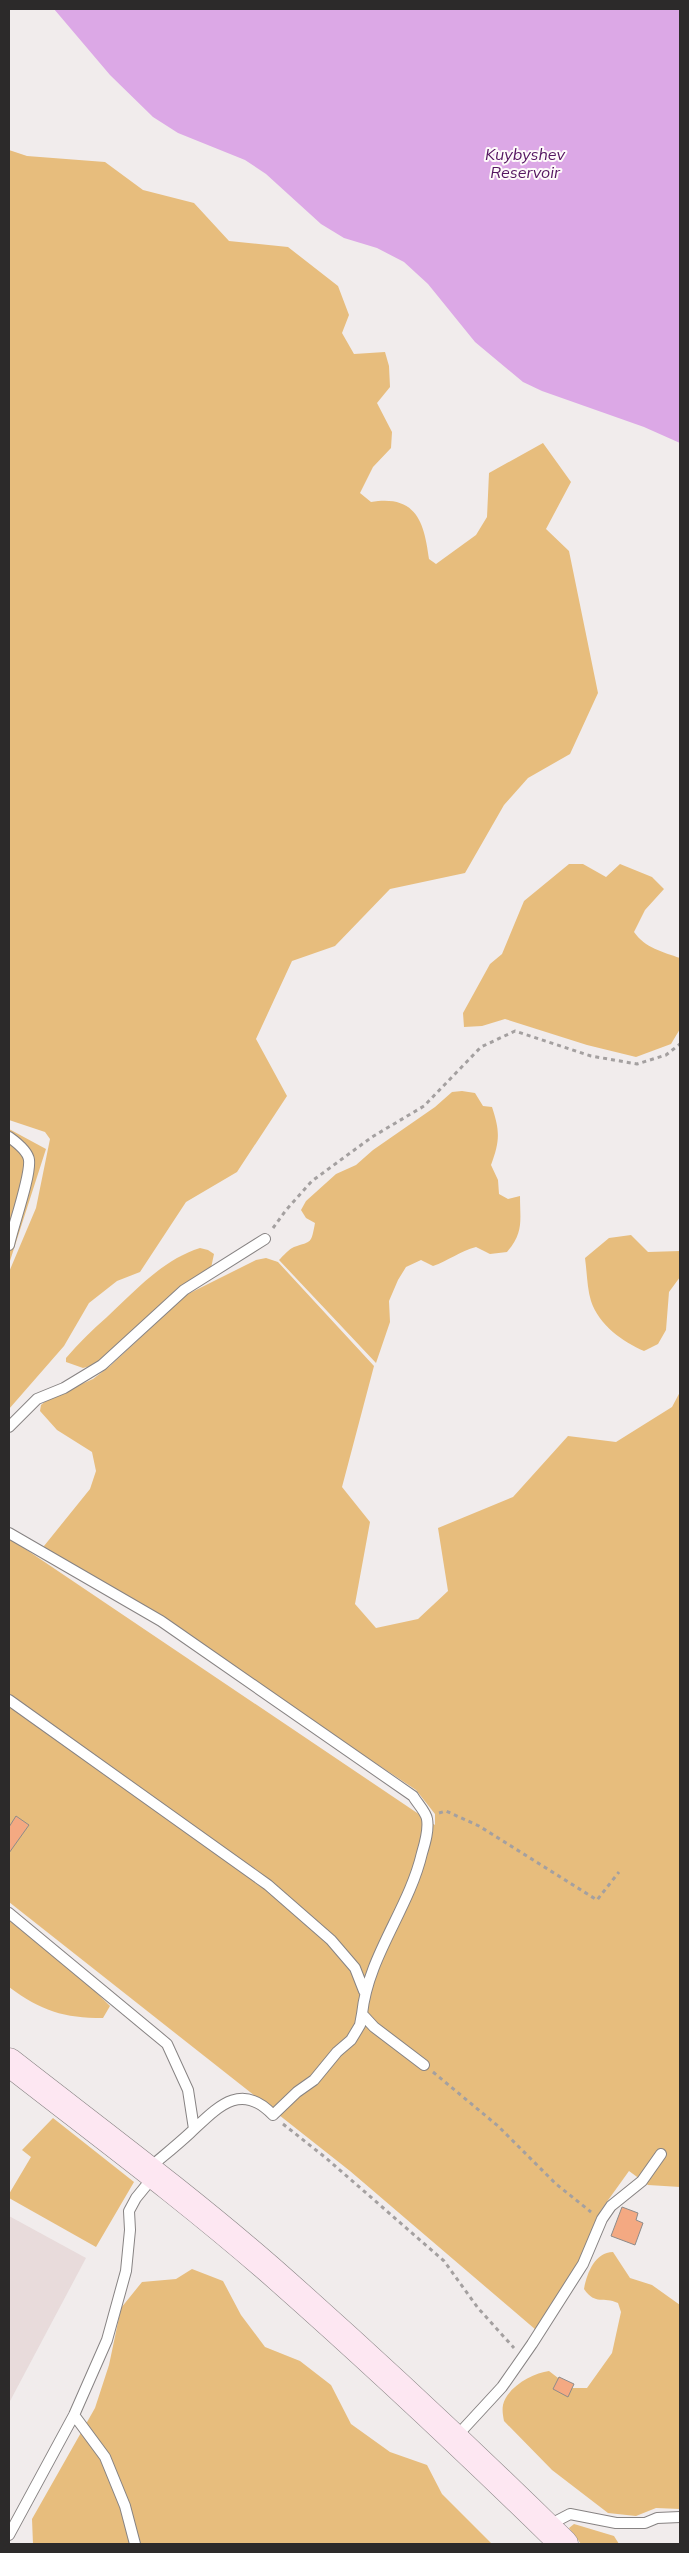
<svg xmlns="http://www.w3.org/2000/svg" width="689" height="2553" viewBox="0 0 689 2553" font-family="Mulish,sans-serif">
	<rect width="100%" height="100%" fill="#f1ecec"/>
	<path fill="#e8dbdb" d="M 9,2216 L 86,2258 L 9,2403 Z"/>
	<path fill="#e7bd7d" d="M 9,150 L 27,156 L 105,162 L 143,190 L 194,203 L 229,241 L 288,247 L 338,286 L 349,315 L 342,333 L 354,354 L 385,352 L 389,366 L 390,387 L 377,403 L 392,432 L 391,448 L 373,467 L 360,493 L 371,502 C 416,495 424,521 429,559 L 436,564 L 476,535 L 487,517 L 489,473 L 543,443 L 571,482 L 546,529 L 569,551 L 598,693 L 570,754 L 528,778 L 504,805 L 465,873 L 390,889 L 335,946 L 292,961 L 256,1039 L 287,1096 L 237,1172 L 186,1202 L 140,1272 L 117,1281 L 89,1303 L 64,1346 L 9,1409 L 9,1272 L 36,1208 L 50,1139 L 45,1132 L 9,1120 Z
		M 569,864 L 583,864 L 606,877 L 620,864 L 652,877 L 664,889 L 645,910 L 634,932 C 645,948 663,952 680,958 L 680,1029 L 671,1044 L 636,1057 L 587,1045 L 505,1019 L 482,1026 L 464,1027 L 463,1013 L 490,964 L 502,954 L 524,901 Z
		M 462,1091 L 475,1093 L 483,1106 L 492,1107 C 500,1131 500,1141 491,1165 L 498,1180 L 499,1194 L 508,1199 L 520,1196 C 520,1221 524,1232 507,1252 L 490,1254 L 476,1247 C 460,1251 448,1261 433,1266 L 421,1260 L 406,1267 L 398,1280 L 389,1301 L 390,1322 L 376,1363 L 279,1260 C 283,1256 289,1249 294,1247 C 312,1241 311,1244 315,1223 L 306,1218 L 301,1210 L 306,1201 L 336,1174 L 356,1165 L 373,1150 L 435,1107 L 452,1092 Z
		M 9,1129 L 46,1149 L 9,1264 Z
		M 631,1235 L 648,1252 L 680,1251 L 680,1277 L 669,1292 L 666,1330 L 658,1344 L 644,1351 C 623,1342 599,1325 591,1301 C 587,1288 587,1272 585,1258 L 609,1238 Z
		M 200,1248 L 208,1250 L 214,1254 L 211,1268 L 95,1365 L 83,1368 L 66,1362 L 66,1358 C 79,1343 92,1330 107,1317 C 135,1291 162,1260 200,1248 Z
		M 266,1258 L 278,1262 L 374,1366 L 342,1487 L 370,1522 L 355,1604 L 376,1628 L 418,1619 L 448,1591 L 438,1528 L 513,1497 L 568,1436 L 616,1442 L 672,1407 L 680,1392 L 680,2187 L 648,2185 L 629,2171 L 601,2210 L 579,2262 L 536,2330 L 350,2171 L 9,1902 L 9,1538 L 435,1825 L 435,1814 L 416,1790 L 132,1601 L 46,1551 L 44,1546 L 90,1489 L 96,1471 L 92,1452 L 57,1430 L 40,1411 L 41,1405 L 48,1399 L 93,1379 L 110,1366 L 186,1295 L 256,1260 Z
		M 9,1920 L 81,1977 L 110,2006 L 103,2018 C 64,2018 41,2011 9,1987 Z
		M 53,2118 L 134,2182 L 96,2247 L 9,2198 L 9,2194 L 31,2157 L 22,2150 Z
		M 613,2252 L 630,2278 L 652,2285 L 680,2305 L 680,2509 L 656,2508 L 636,2516 L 608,2513 L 552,2470 L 504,2421 C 503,2416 502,2410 503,2405 C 507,2387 533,2373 549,2371 L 571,2388 L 587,2388 L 612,2353 L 621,2312 L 618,2303 C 603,2296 596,2306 584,2289 C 587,2273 595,2252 613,2252 Z
		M 192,2269 L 223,2281 L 241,2315 L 265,2347 L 300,2361 L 331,2385 L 351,2424 L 390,2452 L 427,2465 L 442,2494 L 492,2544 L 33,2544 L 32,2519 L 95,2408 L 109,2365 L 121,2308 L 142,2282 L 176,2279 Z
		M 574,2524 L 614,2536 L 619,2544 L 581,2544 L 569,2528 Z"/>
	<path fill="#dca8e6" d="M 54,9 L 680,9 L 680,443 L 644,427 L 542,391 L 523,382 L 475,342 L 428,284 L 404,262 L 377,248 L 344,238 L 321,224 L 266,174 L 245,160 L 178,133 L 153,117 L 110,75 Z"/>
	<path fill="#f4a982" stroke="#8e8b89" d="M 16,1816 L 29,1825 L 9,1853 L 9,1827 Z
		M 622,2207 L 638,2213 L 636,2220 L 643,2223 L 635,2245 L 611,2236 Z
		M 559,2377 L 574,2384 L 568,2397 L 553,2389 Z"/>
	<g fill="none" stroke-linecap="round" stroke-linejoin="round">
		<defs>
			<path id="lane" d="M 9,1137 C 16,1142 28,1151 29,1160 C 31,1176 13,1226 9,1245
				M 9,1427 L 37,1399 L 64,1388 L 102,1365 L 184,1290 L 265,1239
				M 9,1533 L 161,1621 L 413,1796 C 417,1803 426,1812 427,1819 C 429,1830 425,1843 422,1853 C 409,1909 368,1956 362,2014 L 374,2027 L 424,2065
				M 9,1700 L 268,1885 L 331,1940 L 355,1968 L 364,1991
				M 9,1913 L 167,2044 L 188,2090 L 194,2129
				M 148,2169 C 162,2157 176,2146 190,2133 C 216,2109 240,2080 273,2115 L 297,2092 L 314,2080 L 337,2052 L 351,2040 L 360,2025 L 362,2014
				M 74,2415 L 105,2457 L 125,2506 L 135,2544
				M 455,2438 L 502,2387 L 532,2344 L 583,2264 L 602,2219 L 611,2206 L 642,2181 L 661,2154
				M 547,2526 L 570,2514 L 616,2523 L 645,2523 L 657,2518 L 680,2517
				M 9,2535 L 74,2415 L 107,2340 L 126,2271 L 130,2230 L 129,2211 L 136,2198 L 154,2176"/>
			<path id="secondary" d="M 9,2062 C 96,2130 185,2196 269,2269 C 370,2358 468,2450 564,2544"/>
		</defs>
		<use href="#lane" stroke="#878383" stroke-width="12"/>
		<use href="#secondary" stroke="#878383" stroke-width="29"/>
		<path stroke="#a4a0a0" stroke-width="3" stroke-dasharray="4 4" stroke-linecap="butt" d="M 273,1228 L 286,1210 L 312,1181 L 372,1137 L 424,1106 L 481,1047 L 515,1031 L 591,1056 L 637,1064 L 666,1055 L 680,1044
			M 439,1813 L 446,1811 L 479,1826 L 597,1900 L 619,1872
			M 433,2072 L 498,2126 L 556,2184 L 591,2212
			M 283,2124 L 326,2158 L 444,2261 L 478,2308 L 514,2348"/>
		<use href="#lane" stroke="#fff" stroke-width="10"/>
		<use href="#secondary" stroke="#fde7f2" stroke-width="28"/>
	</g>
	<g text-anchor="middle" stroke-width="4" stroke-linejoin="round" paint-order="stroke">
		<g font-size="16" font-style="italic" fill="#551661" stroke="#fefafa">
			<text x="525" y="160">Kuybyshev<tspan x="525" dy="18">Reservoir</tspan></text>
		</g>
	</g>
	<rect width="689" height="2553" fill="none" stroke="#2c2a2a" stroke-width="20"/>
</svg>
